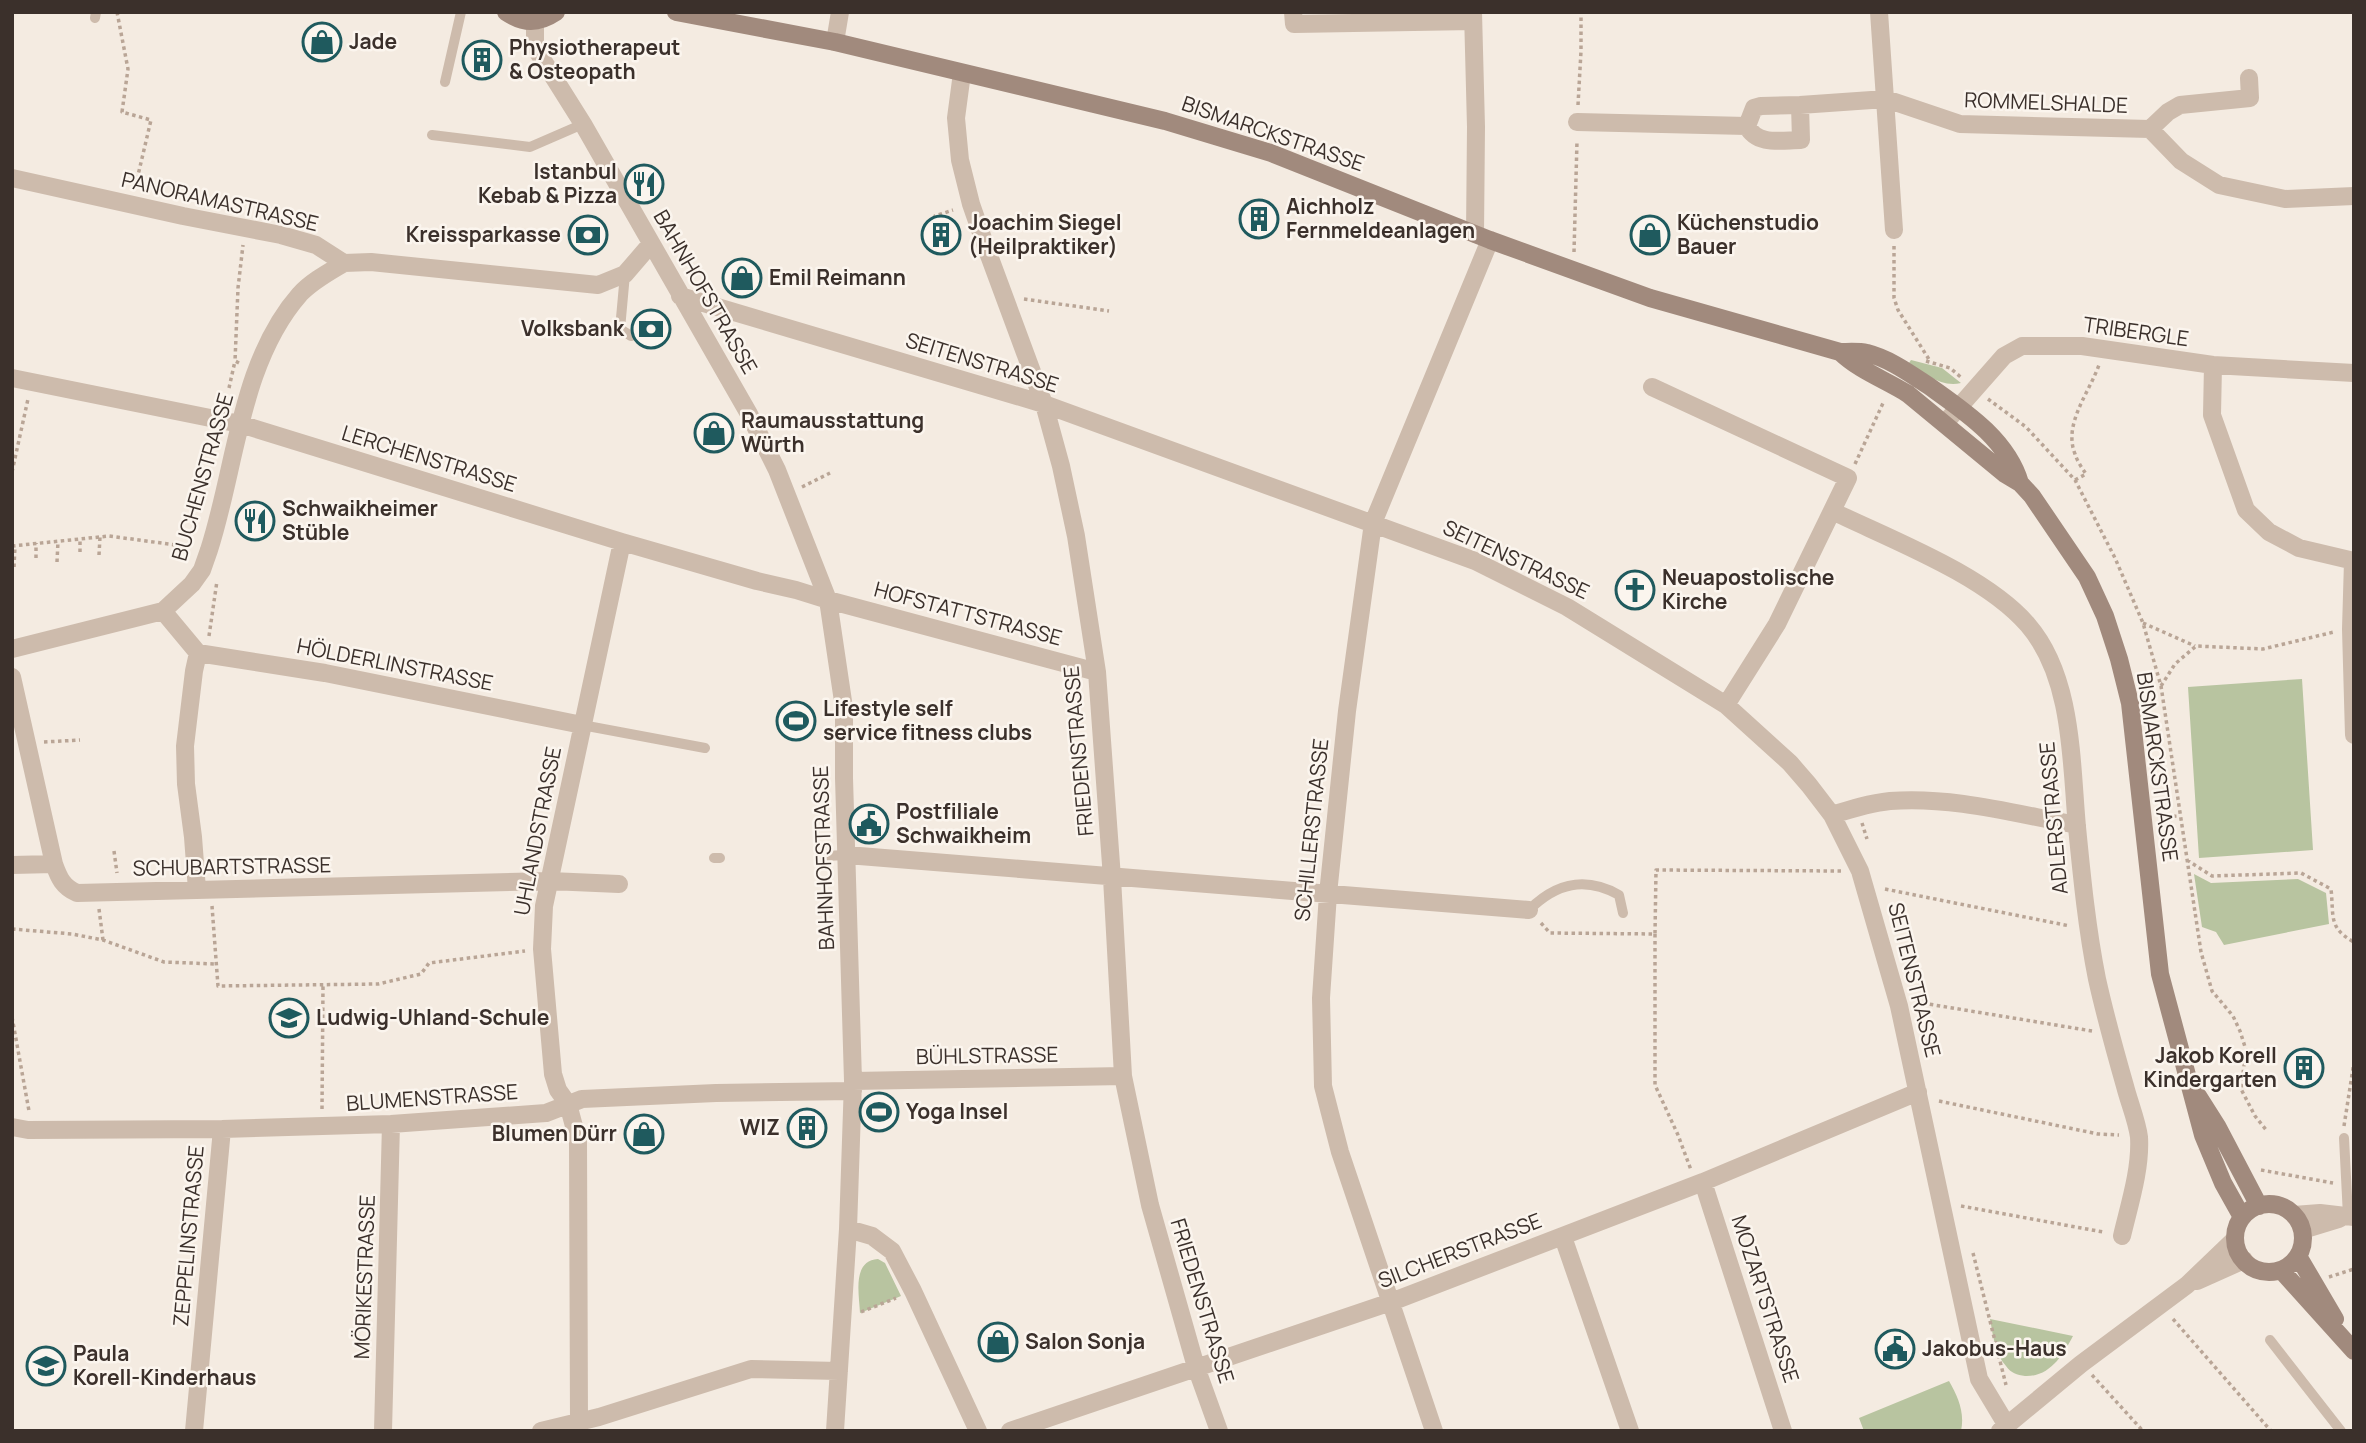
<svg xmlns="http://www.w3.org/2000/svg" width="2366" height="1443" viewBox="0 0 2366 1443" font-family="Manrope,sans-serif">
	<rect width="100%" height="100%" fill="#f4ebe1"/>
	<path fill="#b8c4a0" d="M 1911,360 L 1942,368 L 1961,383 C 1941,388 1925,373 1909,363 Z
		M 2302,679 L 2313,850 L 2199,858 L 2188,687 Z
		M 2194,874 L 2211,883 L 2298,879 L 2326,893 L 2329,924 L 2224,945 L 2216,932 L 2202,927 Z
		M 878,1259 L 885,1263 L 901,1296 L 860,1313 C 859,1293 852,1261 878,1259 Z
		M 1990,1319 L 2073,1336 C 2063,1355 2050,1377 2025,1376 C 2017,1375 2011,1373 2006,1366 C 1995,1354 1993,1335 1990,1319 Z
		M 1949,1381 C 1958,1397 1965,1412 1961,1431 L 1864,1431 L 1859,1418 Z"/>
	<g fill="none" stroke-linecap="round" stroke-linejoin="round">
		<path stroke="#b9a596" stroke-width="3.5" stroke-dasharray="3.5 3.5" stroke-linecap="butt" d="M 117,12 L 128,69 L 122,112 L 151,120 L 135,188
			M 1578,105 L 1581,51 L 1581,12
			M 936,226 L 935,216 L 953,210
			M 1894,246 L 1894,298 L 1898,310 L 1930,361
			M 1574,252 L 1577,141
			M 1024,299 L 1109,311
			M 1926,361 L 1950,368 L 1963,379
			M 239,363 L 235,361 L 238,288 L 243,245
			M 229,388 L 235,361
			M 1988,399 L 2026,427 L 2075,480 L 2115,558 L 2143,623 L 2161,686 L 2201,952 L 2212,991 L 2233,1016 L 2240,1031 L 2246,1050 L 2241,1089 L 2255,1116 L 2267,1131
			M 1855,464 L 1884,401
			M 12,472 L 28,399
			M 2075,480 L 2086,474 C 2082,468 2077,461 2075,454 C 2063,424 2089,393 2099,365
			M 802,487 L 830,473
			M 12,546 L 109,536 L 191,547
			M 80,552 L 80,540
			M 99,555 L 100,537
			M 36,558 L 36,543
			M 57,562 L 58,541
			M 14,567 L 15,546
			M 2143,623 L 2195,646
			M 209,636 L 217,581
			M 2161,686 L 2175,664 L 2196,646 L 2263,649 L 2334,632
			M 44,742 L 80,740
			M 2159,817 L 2179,816
			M 1862,823 L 1867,839
			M 114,851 L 117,873
			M 2187,860 L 2212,876 L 2301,873 L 2331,889 C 2334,916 2328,928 2354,942
			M 1885,889 L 2070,926
			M 212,906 L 218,986 L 378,984 L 421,974 L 429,963 L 525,951
			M 99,909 L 103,940
			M 1541,923 L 1550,933 L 1655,934 L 1656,870 L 1841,871
			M 12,929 L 72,934 L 103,940 L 164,962 L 216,964
			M 1655,934 L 1655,1085 L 1678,1135 L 1691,1170
			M 1916,1002 L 2092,1031
			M 12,1017 L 29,1111
			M 1939,1101 L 2098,1134 L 2119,1135
			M 322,1109 L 323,986
			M 2344,1126 L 2354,1062
			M 2261,1170 L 2333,1183
			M 1961,1206 L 2103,1232
			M 1973,1253 L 2006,1385
			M 2329,1277 L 2354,1269
			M 861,1312 L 896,1298
			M 2173,1319 L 2271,1431
			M 2092,1375 L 2143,1431"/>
		<path stroke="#cdbbac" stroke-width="10" d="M 95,18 L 96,12
			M 445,82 L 461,12
			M 432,135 L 530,147 L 583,124
			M 625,274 L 620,329 L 631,336
			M 582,725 L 705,748
			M 824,856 L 847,855
			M 714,858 L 720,858
			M 1529,910 C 1556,883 1585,876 1619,895 L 1623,913
			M 2344,1138 L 2348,1216
			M 2270,1340 L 2341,1431"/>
		<path stroke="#cdbbac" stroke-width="18" d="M 1293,12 L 1294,24 L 1473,21
			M 1473,12 L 1476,127 L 1475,234
			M 1879,12 L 1894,230
			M 535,22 L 535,42 L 539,54 L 583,124 L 749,414 L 777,470 L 828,600 L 844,708 L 844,778 L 853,1081 L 848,1229 L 835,1431
			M 835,42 L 840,12
			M 962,73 L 956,118 L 960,160 L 971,204 L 987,250 L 1044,404 L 1061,466 L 1076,536 L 1097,672 L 1112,878 L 1123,1076 L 1150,1205 L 1196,1367 L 1219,1431
			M 1800,105 L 1801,140 C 1782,140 1757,146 1747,126 L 1754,108 L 1761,106 L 1800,105 L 1886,99 L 1960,124 L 2150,129 L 2181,161 L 2219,185 L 2285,199 L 2354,196
			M 1577,122 L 1747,126
			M 2150,129 L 2168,112 L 2180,105 L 2250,98 L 2249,78
			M 12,178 L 183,216 L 281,235 L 316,245 L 344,263 L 371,262 L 598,285 L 625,274 L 650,245
			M 680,296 L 1044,404 L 1475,561 L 1567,607 L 1726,705 L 1790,763 L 1809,785 L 1832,815 L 1860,871 L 1899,1006 L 1979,1379 L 2006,1424
			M 2213,365 L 2212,415 L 2246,510 L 2269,532 L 2299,548 L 2354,561
			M 12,378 L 240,424 L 622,542 L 757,581 L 796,590 L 828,600 L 1097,672
			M 1652,387 L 1848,478 L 1777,624 L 1726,705
			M 1945,423 L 2004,356 L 2022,346 L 2082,346 L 2213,365 L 2354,373
			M 1832,511 C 1892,540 1985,575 2028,625 C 2073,677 2071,762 2077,827 C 2082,878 2087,929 2097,979 C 2105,1015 2115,1051 2125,1086 C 2129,1102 2137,1121 2139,1137 C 2141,1169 2129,1206 2122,1236
			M 2353,561 L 2351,629 L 2354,735
			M 163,611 L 198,653 L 194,671 L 185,746 L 186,784 L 193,837 L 197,890
			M 12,649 L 163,611 L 192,584 L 202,570 L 209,550 C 236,467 240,362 300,294 C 312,281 329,272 344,263
			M 198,653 L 325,673 L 582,725
			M 12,677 L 54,864 C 59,878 63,887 77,893 L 550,881 L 619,884
			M 1832,815 C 1851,809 1870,803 1890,801 C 1952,796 2016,814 2077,825
			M 847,855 L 1529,910
			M 12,865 L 54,864
			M 853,1081 L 1123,1076
			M 12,1127 L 28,1130 L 222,1129 L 391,1124 L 546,1113 L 582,1099 L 716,1093 L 853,1091
			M 1703,1182 L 1783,1431
			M 2294,1215 L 2320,1213 L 2354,1217
			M 848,1229 L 872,1236 L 892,1251 L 913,1291 L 978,1431
			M 2303,1230 L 2339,1219
			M 1563,1237 L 1630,1431
			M 2197,1281 L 2244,1260
			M 579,1421 L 578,1141 L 568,1104 L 558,1090 L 553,1074 L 542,949 L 544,906 L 622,542
			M 194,1431 L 222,1129
			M 383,1431 L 391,1124
			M 541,1431 L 599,1417 L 751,1369 L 839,1371
			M 1010,1431 L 1391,1302 L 1703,1182 L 1918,1092
			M 1434,1431 L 1340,1152 L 1323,1086 L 1321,998 L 1328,894 L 1347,711 L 1373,523 L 1490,240
			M 2000,1431 L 2081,1364 L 2187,1285 L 2235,1239"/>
		<path stroke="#a18a7d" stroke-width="18" d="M 506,12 C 524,24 538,24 556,12
			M 676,12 L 835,42 L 1165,121 L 1271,153 L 1490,240 L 1650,298 L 1840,352 C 1848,352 1858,351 1867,353 C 1890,359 1909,373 1929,386 C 1964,411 2007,439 2020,483
			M 1840,352 C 1860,371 1884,379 1908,394 L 2005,474 L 2020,483 L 2032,496 L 2087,577 L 2105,616 L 2119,659 L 2130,703 L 2160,974 L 2203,1135 L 2223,1183 L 2242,1217
			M 2198,1096 L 2217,1126 L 2259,1206
			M2235 1238a34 34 0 1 1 68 0a34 34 0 1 1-68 0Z
			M 2298,1256 L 2335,1319
			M 2281,1270 L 2354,1351"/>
	</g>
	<defs>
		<symbol id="shop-ring" viewBox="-11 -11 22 22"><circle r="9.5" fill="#fbf5ee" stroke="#1f5a5e" stroke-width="1.5"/><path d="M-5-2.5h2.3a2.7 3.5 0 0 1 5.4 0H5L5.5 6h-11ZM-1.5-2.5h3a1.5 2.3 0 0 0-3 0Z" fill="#1f5a5e"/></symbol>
		<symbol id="building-ring" viewBox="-11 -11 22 22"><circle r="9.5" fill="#fbf5ee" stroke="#1f5a5e" stroke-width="1.5"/><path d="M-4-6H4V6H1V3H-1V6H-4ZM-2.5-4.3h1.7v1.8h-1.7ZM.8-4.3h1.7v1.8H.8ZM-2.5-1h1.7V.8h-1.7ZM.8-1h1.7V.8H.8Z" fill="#1f5a5e"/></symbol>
		<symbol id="restaurant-ring" viewBox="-11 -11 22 22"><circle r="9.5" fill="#fbf5ee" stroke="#1f5a5e" stroke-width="1.5"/><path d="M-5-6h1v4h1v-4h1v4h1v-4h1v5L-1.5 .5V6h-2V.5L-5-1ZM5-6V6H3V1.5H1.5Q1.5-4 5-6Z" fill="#1f5a5e"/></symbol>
		<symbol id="bank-ring" viewBox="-11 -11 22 22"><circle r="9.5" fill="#fbf5ee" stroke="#1f5a5e" stroke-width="1.5"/><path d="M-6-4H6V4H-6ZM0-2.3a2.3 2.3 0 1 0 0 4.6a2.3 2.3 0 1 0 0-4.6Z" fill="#1f5a5e"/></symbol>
		<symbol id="church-ring" viewBox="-11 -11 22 22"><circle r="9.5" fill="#fbf5ee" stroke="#1f5a5e" stroke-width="1.5"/><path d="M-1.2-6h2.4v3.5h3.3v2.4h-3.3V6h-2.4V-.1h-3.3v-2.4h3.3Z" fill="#1f5a5e"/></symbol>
		<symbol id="stadium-ring" viewBox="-11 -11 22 22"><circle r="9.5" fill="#fbf5ee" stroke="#1f5a5e" stroke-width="1.5"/><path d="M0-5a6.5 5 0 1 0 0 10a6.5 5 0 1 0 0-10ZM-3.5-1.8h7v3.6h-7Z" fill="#1f5a5e"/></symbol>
		<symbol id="civic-ring" viewBox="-11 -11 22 22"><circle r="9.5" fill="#fbf5ee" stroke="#1f5a5e" stroke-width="1.5"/><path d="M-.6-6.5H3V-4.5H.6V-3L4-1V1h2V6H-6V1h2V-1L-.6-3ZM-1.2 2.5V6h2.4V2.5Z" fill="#1f5a5e"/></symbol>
		<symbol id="school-ring" viewBox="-11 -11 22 22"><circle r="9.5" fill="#fbf5ee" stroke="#1f5a5e" stroke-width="1.5"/><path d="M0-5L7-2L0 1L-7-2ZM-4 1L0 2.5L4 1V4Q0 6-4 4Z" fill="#1f5a5e"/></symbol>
	</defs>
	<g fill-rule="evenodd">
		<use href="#shop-ring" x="300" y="20" width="44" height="44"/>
		<use href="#building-ring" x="460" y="38" width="44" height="44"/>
		<use href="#restaurant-ring" x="622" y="162" width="44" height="44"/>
		<use href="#building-ring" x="1237" y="197" width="44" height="44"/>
		<use href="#bank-ring" x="566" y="213" width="44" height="44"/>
		<use href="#building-ring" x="919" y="213" width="44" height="44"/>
		<use href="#shop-ring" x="1628" y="213" width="44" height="44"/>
		<use href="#shop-ring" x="720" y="256" width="44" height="44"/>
		<use href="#bank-ring" x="629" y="307" width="44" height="44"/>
		<use href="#shop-ring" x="692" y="411" width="44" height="44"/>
		<use href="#restaurant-ring" x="233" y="499" width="44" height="44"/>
		<use href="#church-ring" x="1613" y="568" width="44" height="44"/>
		<use href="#stadium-ring" x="774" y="699" width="44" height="44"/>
		<use href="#civic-ring" x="847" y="802" width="44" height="44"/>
		<use href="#school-ring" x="267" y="996" width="44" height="44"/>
		<use href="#building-ring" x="2282" y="1046" width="44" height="44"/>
		<use href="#stadium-ring" x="857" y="1090" width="44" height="44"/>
		<use href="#building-ring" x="785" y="1106" width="44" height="44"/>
		<use href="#shop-ring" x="622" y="1112" width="44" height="44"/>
		<use href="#shop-ring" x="976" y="1320" width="44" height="44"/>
		<use href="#civic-ring" x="1873" y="1327" width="44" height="44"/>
		<use href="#school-ring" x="24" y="1344" width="44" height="44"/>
	</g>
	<g text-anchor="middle" stroke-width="5" stroke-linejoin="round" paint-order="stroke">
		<g font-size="21" font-weight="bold" fill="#3b302b" stroke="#fbf5ee" text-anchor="start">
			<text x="349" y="49">Jade</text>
			<text x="509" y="55">Physiotherapeut<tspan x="509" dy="24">&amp; Osteopath</tspan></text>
			<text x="617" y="179" text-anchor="end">Istanbul<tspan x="617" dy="24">Kebab &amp; Pizza</tspan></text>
			<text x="1286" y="214">Aichholz<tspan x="1286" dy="24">Fernmeldeanlagen</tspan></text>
			<text x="968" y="230">Joachim Siegel<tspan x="968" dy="24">(Heilpraktiker)</tspan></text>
			<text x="1677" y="230">Küchenstudio<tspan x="1677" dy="24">Bauer</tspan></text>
			<text x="561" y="242" text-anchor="end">Kreissparkasse</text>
			<text x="769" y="285">Emil Reimann</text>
			<text x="624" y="336" text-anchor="end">Volksbank</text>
			<text x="741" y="428">Raumausstattung<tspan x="741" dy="24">Würth</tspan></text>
			<text x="282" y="516">Schwaikheimer<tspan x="282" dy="24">Stüble</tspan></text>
			<text x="1662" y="585">Neuapostolische<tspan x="1662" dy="24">Kirche</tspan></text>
			<text x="823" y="716">Lifestyle self<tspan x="823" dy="24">service fitness clubs</tspan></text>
			<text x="896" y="819">Postfiliale<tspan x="896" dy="24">Schwaikheim</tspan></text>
			<text x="316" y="1025">Ludwig-Uhland-Schule</text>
			<text x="2277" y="1063" text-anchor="end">Jakob Korell<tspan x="2277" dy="24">Kindergarten</tspan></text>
			<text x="906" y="1119">Yoga Insel</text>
			<text x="780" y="1135" text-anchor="end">WIZ</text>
			<text x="617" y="1141" text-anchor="end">Blumen Dürr</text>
			<text x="1025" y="1349">Salon Sonja</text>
			<text x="1922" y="1356">Jakobus-Haus</text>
			<text x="73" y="1361">Paula<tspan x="73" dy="24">Korell-Kinderhaus</tspan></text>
		</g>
		<g font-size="21" fill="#3b302b" stroke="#fbf5ee">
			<text transform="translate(2046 103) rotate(2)" y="7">ROMMELSHALDE</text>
			<text transform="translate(1273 134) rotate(19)" y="7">BISMARCKSTRASSE</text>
			<text transform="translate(220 202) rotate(13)" y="7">PANORAMASTRASSE</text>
			<text transform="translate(705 292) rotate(60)" y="7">BAHNHOFSTRASSE</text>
			<text transform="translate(2136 332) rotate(8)" y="7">TRIBERGLE</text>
			<text transform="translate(982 363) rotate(17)" y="7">SEITENSTRASSE</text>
			<text transform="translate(429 459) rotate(17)" y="7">LERCHENSTRASSE</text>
			<text transform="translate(203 477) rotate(-74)" y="7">BUCHENSTRASSE</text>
			<text transform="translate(1516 560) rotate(25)" y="7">SEITENSTRASSE</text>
			<text transform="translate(968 614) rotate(15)" y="7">HOFSTATTSTRASSE</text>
			<text transform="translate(395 665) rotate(11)" y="7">HÖLDERLINSTRASSE</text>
			<text transform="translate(1079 751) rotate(-95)" y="7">FRIEDENSTRASSE</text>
			<text transform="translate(2157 767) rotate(82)" y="7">BISMARCKSTRASSE</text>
			<text transform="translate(2054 818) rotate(-95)" y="7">ADLERSTRASSE</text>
			<text transform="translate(1312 830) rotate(-84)" y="7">SCHILLERSTRASSE</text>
			<text transform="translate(538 831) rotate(-79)" y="7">UHLANDSTRASSE</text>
			<text transform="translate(824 858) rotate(-92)" y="7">BAHNHOFSTRASSE</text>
			<text transform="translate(232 867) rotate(-1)" y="7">SCHUBARTSTRASSE</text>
			<text transform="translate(1914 980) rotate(76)" y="7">SEITENSTRASSE</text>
			<text transform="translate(987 1056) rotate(-1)" y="7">BÜHLSTRASSE</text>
			<text transform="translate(432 1098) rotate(-4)" y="7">BLUMENSTRASSE</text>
			<text transform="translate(189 1236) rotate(-85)" y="7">ZEPPELINSTRASSE</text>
			<text transform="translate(1460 1251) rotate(-21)" y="7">SILCHERSTRASSE</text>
			<text transform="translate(365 1277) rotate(-88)" y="7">MÖRIKESTRASSE</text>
			<text transform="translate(1765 1299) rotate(72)" y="7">MOZARTSTRASSE</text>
			<text transform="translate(1202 1301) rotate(73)" y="7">FRIEDENSTRASSE</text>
		</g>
	</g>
	<rect width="2366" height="1443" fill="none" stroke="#3b302b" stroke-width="28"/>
</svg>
